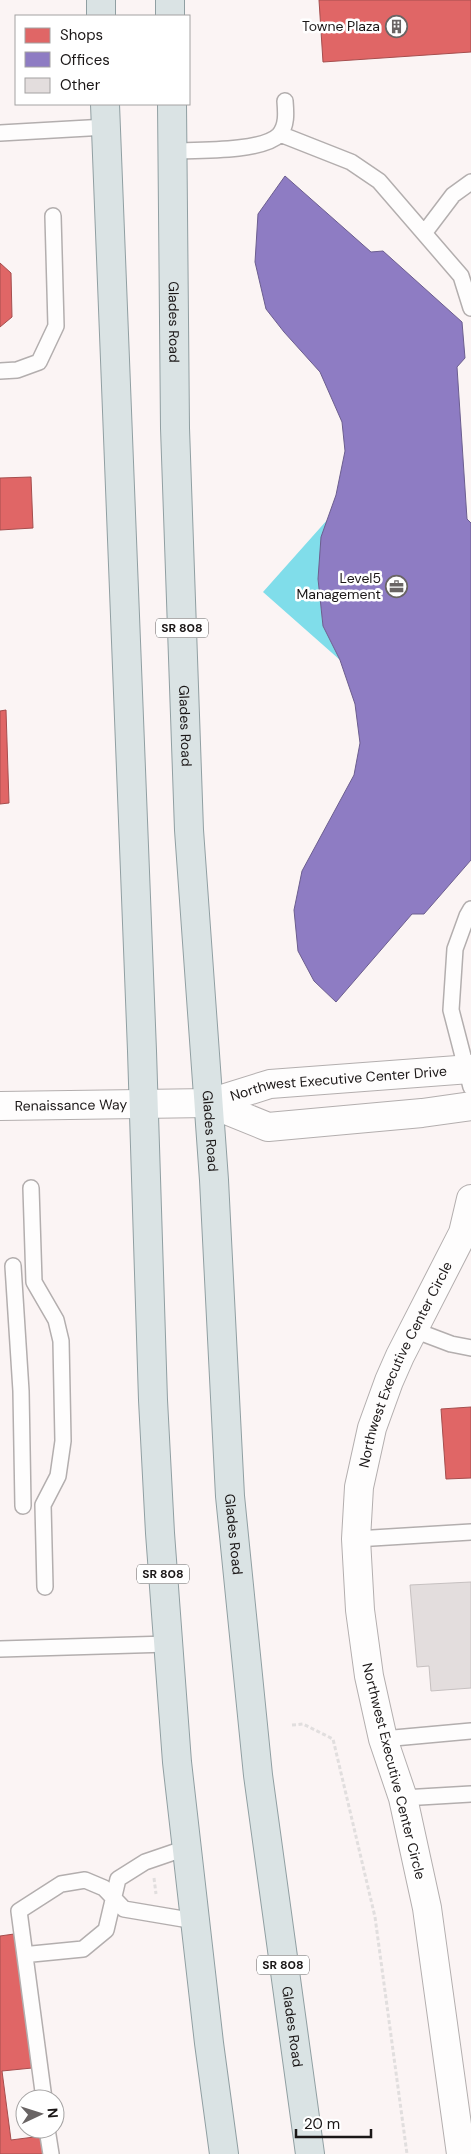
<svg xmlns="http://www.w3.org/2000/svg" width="471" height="2154" viewBox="0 0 471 2154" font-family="'DM Sans',sans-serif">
	<rect width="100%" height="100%" fill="#fbf4f4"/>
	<path fill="#80ddea" d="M 328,519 L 318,579 L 323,626 L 340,660 L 263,592 Z"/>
	<path fill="#e06666" stroke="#a54e4e" d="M 319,0 L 471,0 L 471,52 L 323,62 Z
		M 0,263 L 11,273 L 12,317 L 0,327 Z
		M 31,477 L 33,528 L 0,530 L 0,478 Z
		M 6,710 L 9,803 L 0,804 L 0,711 Z
		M 471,1407 L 471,1478 L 446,1479 L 441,1409 Z
		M 14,1934 L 32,2068 L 2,2071 L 11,2140 L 42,2136 L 44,2154 L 0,2154 L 0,1936 Z"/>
	<path fill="#8e7cc3" stroke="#6c5e8f" d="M 285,176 L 371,252 L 383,251 L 462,322 L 465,358 L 457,367 L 467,519 L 471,523 L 471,860 L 424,914 L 412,914 L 336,1002 L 314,981 L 298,951 L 294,910 L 302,871 L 354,775 L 360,743 L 355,704 L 340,660 L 323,626 L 318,579 L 321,537 L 336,495 L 345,451 L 342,422 L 320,372 L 284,332 L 266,309 L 255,262 L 258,214 Z"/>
	<path fill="#e3dddd" stroke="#c6c0c0" d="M 471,1582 L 471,1688 L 431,1691 L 429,1666 L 417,1667 L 410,1585 Z"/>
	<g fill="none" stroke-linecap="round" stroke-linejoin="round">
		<defs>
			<path id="lane" d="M 0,133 L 106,127
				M 280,134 L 351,162 L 379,181 L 461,276 L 471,308
				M 172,151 C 197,150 262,152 279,135 C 287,126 286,113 285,101
				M 425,232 L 453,195 L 471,182
				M 0,371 L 17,370 L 39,362 L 56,326 L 53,216
				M 471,909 L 467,916 L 455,949 L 451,1010 L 471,1087
				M 31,1188 L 34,1282 L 56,1320 L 61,1341 L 63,1441 L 58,1476 L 43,1505 L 45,1587
				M 13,1266 L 21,1391 L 23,1506
				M 414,1330 L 451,1344 L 471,1348
				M 356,1539 L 471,1532
				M 0,1649 L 168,1644
				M 383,1739 L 471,1731
				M 403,1798 L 471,1794
				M 32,1954 L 83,1949 L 106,1930 L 118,1879 L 145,1862 L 186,1848
				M 44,2099 L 19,1911 L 61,1884 L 85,1880 L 104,1888 L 124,1909 L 195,1921
				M 47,2129 L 51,2154"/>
			<g id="street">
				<path id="s1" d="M 461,2154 L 427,1908 L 403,1798 L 383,1739 L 369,1676 L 360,1610 L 356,1539 L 359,1487 L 372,1428 L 389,1381 L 400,1356 L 463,1233 L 471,1199"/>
			</g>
			<g id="secondary">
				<path d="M 209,1103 L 268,1127 L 422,1113 L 471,1106"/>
				<path id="s2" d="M 0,1106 L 209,1103 L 270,1084 L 471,1069"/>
			</g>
			<g id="primary">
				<path d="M 101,0 L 101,16"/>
				<path d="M 170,0 L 170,16"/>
				<path d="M 105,104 L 142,1051 L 153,1400 L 160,1533 L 177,1762 L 209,2043 L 224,2154"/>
				<path id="s3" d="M 172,104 L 175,428 L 189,830 L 214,1180 L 230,1496 L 258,1775 L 310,2154"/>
			</g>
		</defs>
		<use href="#lane" stroke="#b3aeae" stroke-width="18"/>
		<use href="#street" stroke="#b3aeae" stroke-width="30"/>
		<use href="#secondary" stroke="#b3aeae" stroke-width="30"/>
		<use href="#primary" stroke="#909fa2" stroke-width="30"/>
		<path stroke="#e1dede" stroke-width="3" stroke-dasharray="4 2.5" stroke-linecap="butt" d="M 292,1725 L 303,1724 L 333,1739 L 375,1917 L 407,2154
			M 154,1878 L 156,1894"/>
		<use href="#lane" stroke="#fefdfd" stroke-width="15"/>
		<use href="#street" stroke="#fefdfd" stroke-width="28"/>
		<use href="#secondary" stroke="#fefdfd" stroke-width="28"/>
		<use href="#primary" stroke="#dae3e4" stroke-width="28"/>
	</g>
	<defs>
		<symbol id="building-ring" viewBox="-11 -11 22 22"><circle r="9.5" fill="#fff" stroke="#696464" stroke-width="1.5"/><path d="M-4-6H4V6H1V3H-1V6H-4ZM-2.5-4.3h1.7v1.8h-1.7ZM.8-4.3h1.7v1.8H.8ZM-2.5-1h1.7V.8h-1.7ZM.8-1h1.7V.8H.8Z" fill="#696464"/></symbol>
		<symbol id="office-ring" viewBox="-11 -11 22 22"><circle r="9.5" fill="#fff" stroke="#696464" stroke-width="1.5"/><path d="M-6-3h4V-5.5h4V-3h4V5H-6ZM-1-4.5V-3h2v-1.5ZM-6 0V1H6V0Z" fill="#696464"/></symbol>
	</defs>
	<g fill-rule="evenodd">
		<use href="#building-ring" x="384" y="14" width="25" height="25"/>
		<use href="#office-ring" x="384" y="574" width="25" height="25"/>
	</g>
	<g text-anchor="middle" stroke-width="5" stroke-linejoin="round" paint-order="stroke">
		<g fill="#fff" stroke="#5f5d5d" stroke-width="1">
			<rect x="156" y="618.5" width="52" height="19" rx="4"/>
			<rect x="137" y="1564.5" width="52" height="19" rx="4"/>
			<rect x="257" y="1955.5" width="52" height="19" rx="4"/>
		</g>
		<g font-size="12" font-weight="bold" fill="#1b1717">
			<text x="182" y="632">SR 808</text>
			<text x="163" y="1578">SR 808</text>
			<text x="283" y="1969">SR 808</text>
		</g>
		<g font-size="14" fill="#1b1717" stroke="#fff" text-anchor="end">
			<text x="380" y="31">Towne Plaza</text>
			<text x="381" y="583">Level5<tspan x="381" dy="16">Management</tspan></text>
		</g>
		<g font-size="14" fill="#1b1717" stroke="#fff">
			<text dy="5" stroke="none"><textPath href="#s3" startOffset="218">Glades Road</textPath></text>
			<text dy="5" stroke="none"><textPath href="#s3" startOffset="622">Glades Road</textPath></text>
			<text dy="5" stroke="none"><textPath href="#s2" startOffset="341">Northwest Executive Center Drive</textPath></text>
			<text dy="5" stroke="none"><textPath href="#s2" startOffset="71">Renaissance Way</textPath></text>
			<text dy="5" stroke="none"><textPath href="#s3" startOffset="1028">Glades Road</textPath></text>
			<text dy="5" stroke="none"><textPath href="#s1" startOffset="809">Northwest Executive Center Circle</textPath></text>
			<text dy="5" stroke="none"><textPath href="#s3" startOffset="1432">Glades Road</textPath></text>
			<text transform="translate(394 1771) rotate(76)" y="5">Northwest Executive Center Circle</text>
			<text dy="5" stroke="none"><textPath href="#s3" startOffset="1928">Glades Road</textPath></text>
		</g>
	</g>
	<rect x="15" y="15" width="175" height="90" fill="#ffffff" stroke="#a4a2a2"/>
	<rect x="25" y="28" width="25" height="15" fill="#e06666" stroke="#a4a2a2"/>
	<text x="60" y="40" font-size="15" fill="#1b1717">Shops</text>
	<rect x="25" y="52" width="25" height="15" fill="#8e7cc3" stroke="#a4a2a2"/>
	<text x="60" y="65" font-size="15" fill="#1b1717">Offices</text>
	<rect x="25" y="78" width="25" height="15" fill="#e3dddd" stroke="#a4a2a2"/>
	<text x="60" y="90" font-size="15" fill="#1b1717">Other</text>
	<g transform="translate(40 2114) rotate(86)"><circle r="24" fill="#ffffff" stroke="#a4a2a2"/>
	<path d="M0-4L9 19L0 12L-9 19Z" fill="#696464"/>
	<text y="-8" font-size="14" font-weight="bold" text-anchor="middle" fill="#1b1717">N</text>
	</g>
	<path d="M296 2129v8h75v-8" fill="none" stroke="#1b1717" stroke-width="2.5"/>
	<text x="304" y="2129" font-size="15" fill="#1b1717" stroke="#ffffff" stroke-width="4" paint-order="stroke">20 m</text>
</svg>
